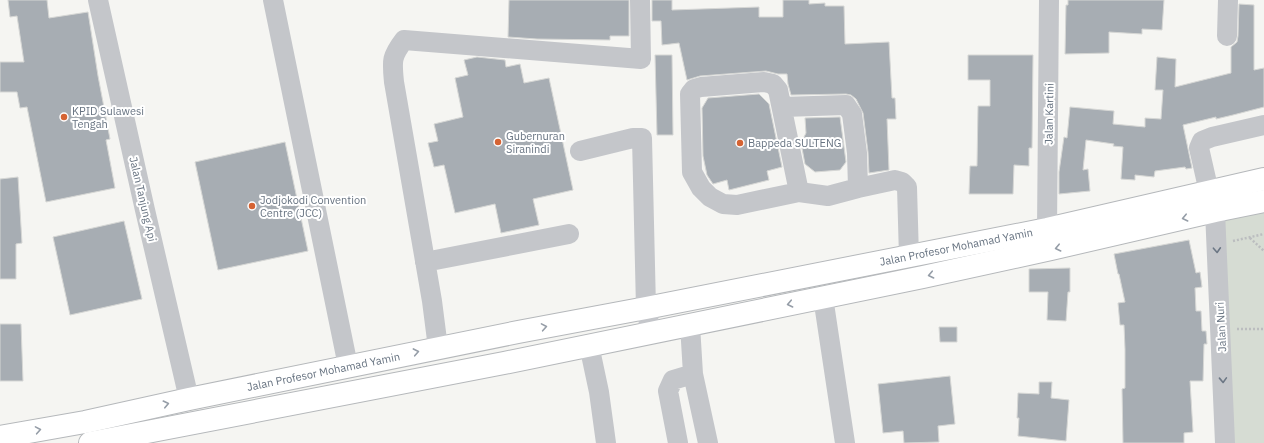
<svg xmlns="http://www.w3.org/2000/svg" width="1264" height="443" viewBox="0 0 1264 443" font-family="'IBM Plex Sans',sans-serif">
	<rect width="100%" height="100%" fill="#f5f5f2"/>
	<path fill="#d6dcd3" d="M 1264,205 L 1264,443 L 1220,443 L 1211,216 Z"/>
	<path fill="#a7adb3" stroke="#d6d7d5" d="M 8,0 L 47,0 L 49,18 L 88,12 L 98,76 L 110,139 L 106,140 L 115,188 L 46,202 L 27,107 L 20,108 L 17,92 L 0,92 L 0,62 L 24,62 L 17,16 L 10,17 Z
		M 509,0 L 629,0 L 629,36 L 610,36 L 610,40 L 537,39 L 508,37 Z
		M 652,0 L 672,0 L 672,10 L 759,7 L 759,17 L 783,17 L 783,0 L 809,0 L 809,4 L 825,3 L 825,6 L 844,6 L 845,44 L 889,42 L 892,98 L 895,98 L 896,119 L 887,119 L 889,170 L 869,173 L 868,152 L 863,113 L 856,99 L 851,95 L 846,94 L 791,95 L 788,84 L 787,74 L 778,74 L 766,71 L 700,76 L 687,80 L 679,43 L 662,45 L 661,21 L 652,21 Z
		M 1068,0 L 1164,0 L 1162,30 L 1142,29 L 1142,34 L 1109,32 L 1109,53 L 1065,54 L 1066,5 L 1068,5 Z
		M 1239,4 L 1254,5 L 1254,70 L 1264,68 L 1264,107 L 1233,115 L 1216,119 L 1216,117 L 1183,125 L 1192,168 L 1186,169 L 1185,167 L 1155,171 L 1154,177 L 1135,175 L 1135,180 L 1121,179 L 1123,147 L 1113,146 L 1114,144 L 1086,140 L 1083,170 L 1088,169 L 1090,191 L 1059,194 L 1059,172 L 1064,137 L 1067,138 L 1070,107 L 1114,111 L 1113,124 L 1145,127 L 1145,118 L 1161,119 L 1163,90 L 1155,90 L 1157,57 L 1176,59 L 1175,87 L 1231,73 L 1231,47 L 1237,42 L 1238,36 Z
		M 655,55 L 672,55 L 673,135 L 657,135 Z
		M 968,55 L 1033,55 L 1032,148 L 1029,148 L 1029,166 L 1014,165 L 1013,194 L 969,194 L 970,166 L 977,166 L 978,106 L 990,106 L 990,80 L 968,80 Z
		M 477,57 L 505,60 L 506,67 L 520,64 L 524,83 L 549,78 L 573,190 L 533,199 L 539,225 L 501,233 L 495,204 L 455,213 L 444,165 L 434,167 L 428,143 L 438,141 L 434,124 L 463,117 L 455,78 L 468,75 L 464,60 Z
		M 759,94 L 769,104 L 782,167 L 767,171 L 769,180 L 729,190 L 727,180 L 713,184 L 707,175 L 703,156 L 702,108 L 708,98 Z
		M 840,117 L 846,162 L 840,170 L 815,172 L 805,164 L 801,143 L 806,133 L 805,118 Z
		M 285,142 L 308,251 L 218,270 L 195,162 Z
		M 18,177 L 22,243 L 16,244 L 16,279 L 0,279 L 0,179 Z
		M 124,221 L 142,299 L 70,315 L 53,237 Z
		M 1189,240 L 1196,273 L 1200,272 L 1202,287 L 1195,288 L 1196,311 L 1201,311 L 1202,331 L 1206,331 L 1207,344 L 1204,344 L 1203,381 L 1190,381 L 1193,432 L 1184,433 L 1184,443 L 1123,443 L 1122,389 L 1125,388 L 1125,349 L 1124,325 L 1120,325 L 1118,303 L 1125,302 L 1119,274 L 1118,274 L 1114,254 Z
		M 1070,268 L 1070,292 L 1068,292 L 1066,321 L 1047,320 L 1048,292 L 1029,292 L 1029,269 Z
		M 0,324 L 21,324 L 23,381 L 0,381 Z
		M 939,327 L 957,327 L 957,342 L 940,342 Z
		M 950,376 L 955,424 L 938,426 L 939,442 L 904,443 L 903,431 L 883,433 L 878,384 Z
		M 1039,382 L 1052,382 L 1051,398 L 1069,400 L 1066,441 L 1018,436 L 1019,418 L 1017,418 L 1018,393 L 1039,394 Z"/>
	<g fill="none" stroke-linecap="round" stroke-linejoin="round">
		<defs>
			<g id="major">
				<path id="s1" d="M 0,437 L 85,422 L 189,399 L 518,332 L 646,308 L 1047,229 L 1264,179"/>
				<path d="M 90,443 L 504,363 L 923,277 L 1051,249 L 1215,211 L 1264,201"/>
			</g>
		</defs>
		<use href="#major" stroke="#b5b8bb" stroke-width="24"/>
		<path stroke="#bbbdbf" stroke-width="2.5" stroke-dasharray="2 2" stroke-linecap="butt" d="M 1250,238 L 1264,251
			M 1233,241 L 1264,234
			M 1237,329 L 1264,329"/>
		<path stroke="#c4c6ca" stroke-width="20" d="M 98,0 L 145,210 L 189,399
			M 273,0 L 348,366
			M 1227,36 L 1228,0
			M 782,107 L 846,105 L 852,114 L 857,153 L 858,188
			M 580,151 L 633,138 L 642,138 L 646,308 L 651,333
			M 799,192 L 737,205 L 723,204 L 710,197 L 701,188 L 692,172 L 690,94 L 694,89 L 701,87 L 764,82 L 773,84 L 778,90 L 799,192 L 828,196 L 858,188 L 895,180 L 902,182 L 907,187 L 909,257
			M 1209,192 L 1199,148 L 1202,141 L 1212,137 L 1264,125
			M 1215,211 L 1225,443
			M 1047,229 L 1049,0
			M 425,262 L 569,234
			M 823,297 L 845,443
			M 690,325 L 693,374 L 708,443
			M 589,345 L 599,392 L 606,443
			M 438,348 L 432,301 L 394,82 C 392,61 391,57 404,40 L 641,59 L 640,0
			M 678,443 L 668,391 L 673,380 L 693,374"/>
		<use href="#major" stroke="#fff" stroke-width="22"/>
	</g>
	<defs><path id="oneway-chevron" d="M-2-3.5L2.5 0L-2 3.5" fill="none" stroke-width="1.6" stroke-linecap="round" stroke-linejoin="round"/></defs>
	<g stroke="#959da7">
		<use href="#oneway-chevron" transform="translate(1185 218) rotate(167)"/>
		<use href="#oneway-chevron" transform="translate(1058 248) rotate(167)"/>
		<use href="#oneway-chevron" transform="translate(931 275) rotate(168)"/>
		<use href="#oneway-chevron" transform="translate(790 304) rotate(168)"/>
		<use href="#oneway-chevron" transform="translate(544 327) rotate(-10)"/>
		<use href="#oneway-chevron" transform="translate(416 352) rotate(-11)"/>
		<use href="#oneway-chevron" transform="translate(166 404) rotate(-13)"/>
		<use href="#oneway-chevron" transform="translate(38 430) rotate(-10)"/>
	</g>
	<g stroke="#6c7785">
		<use href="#oneway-chevron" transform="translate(1217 250) rotate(87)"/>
		<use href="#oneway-chevron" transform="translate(1223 380) rotate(88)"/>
	</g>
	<g fill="#d56333" stroke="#fff" stroke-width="1.5">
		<circle cx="64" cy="117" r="4"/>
		<circle cx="498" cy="142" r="4"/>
		<circle cx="740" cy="143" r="4"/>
		<circle cx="252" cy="206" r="4"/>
	</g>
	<g text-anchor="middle" stroke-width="4" stroke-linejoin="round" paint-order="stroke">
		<g font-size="11" fill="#677381" stroke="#fff" text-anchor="start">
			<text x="72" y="115">KPID Sulawesi<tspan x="72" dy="13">Tengah</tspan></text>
			<text x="506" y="140">Gubernuran<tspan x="506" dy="13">Siranindi</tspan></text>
			<text x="748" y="147">Bappeda SULTENG</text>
			<text x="260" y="204">Jodjokodi Convention<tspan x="260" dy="13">Centre (JCC)</tspan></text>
		</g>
		<g font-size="11" fill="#677381" stroke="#fff">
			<text transform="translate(1049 114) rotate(-89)" y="4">Jalan Kartini</text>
			<text transform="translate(143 199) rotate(77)" y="4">Jalan Tanjung Api</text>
			<text dy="4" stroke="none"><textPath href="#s1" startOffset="975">Jalan Profesor Mohamad Yamin</textPath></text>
			<text transform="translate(1221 327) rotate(-93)" y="4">Jalan Nuri</text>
			<text dy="4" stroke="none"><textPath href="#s1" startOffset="330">Jalan Profesor Mohamad Yamin</textPath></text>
		</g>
	</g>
</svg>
